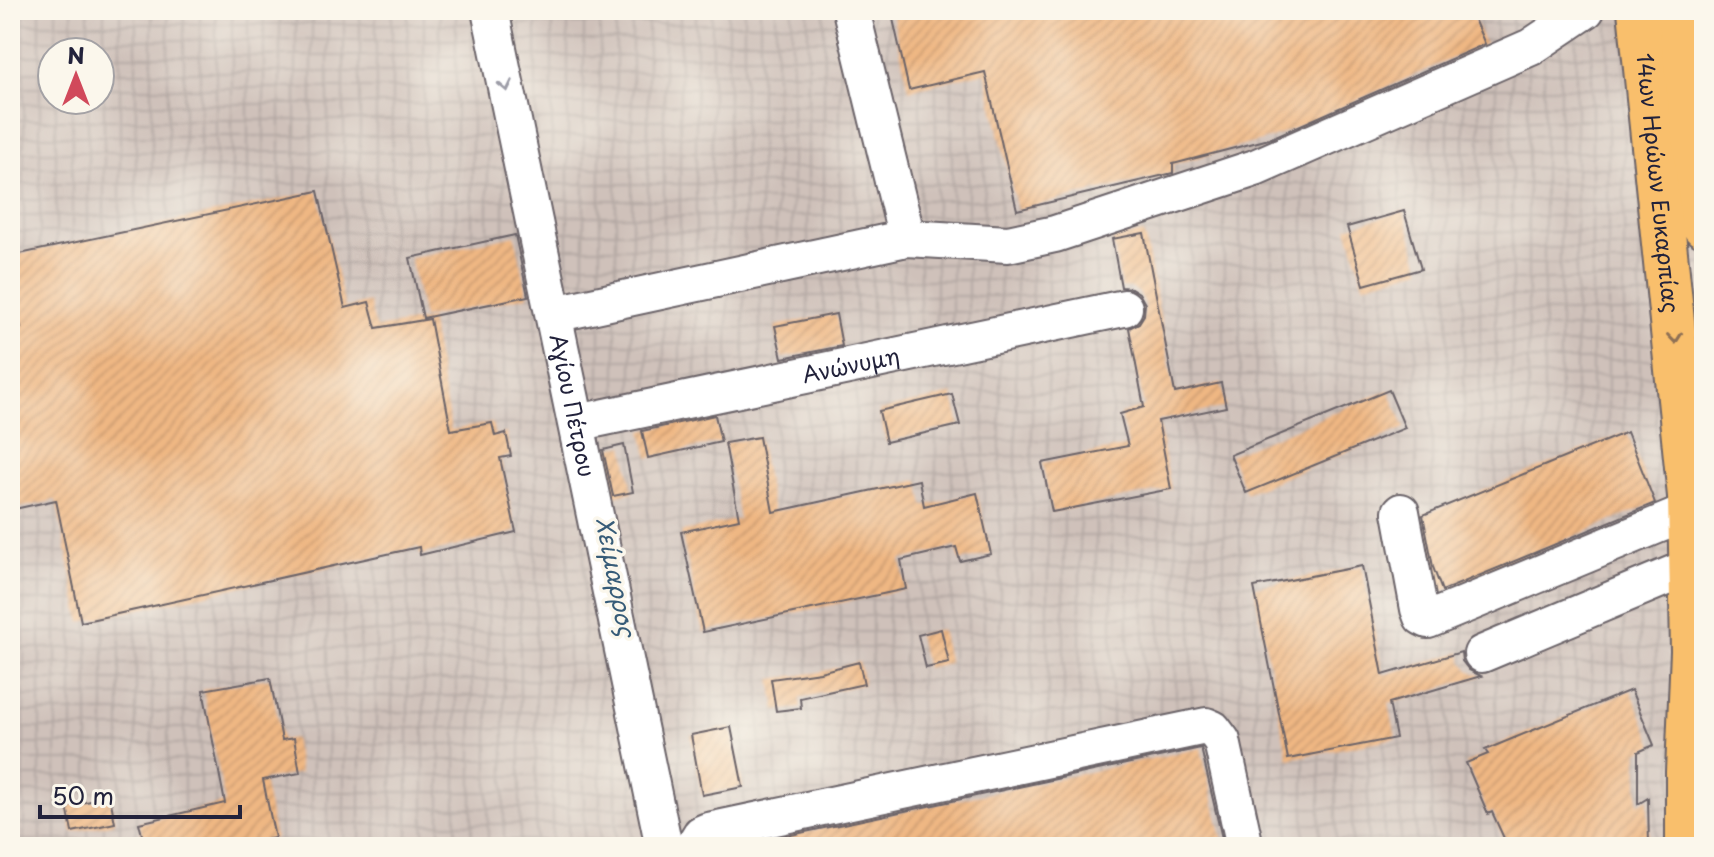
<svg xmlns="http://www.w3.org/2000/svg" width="1714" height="857" viewBox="0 0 1714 857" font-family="'Playpen Sans',sans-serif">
	<defs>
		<pattern id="industrial-grid" width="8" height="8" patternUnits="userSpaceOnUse" patternTransform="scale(2)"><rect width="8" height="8" fill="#cfc1ba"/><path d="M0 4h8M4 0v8" fill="none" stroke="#b1a6a1"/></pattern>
		<pattern id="building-hatch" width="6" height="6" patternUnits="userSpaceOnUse" patternTransform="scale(2)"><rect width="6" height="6" fill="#efb783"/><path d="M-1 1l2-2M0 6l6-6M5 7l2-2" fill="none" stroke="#cd9d72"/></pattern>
	</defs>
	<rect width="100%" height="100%" fill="#fbf7ec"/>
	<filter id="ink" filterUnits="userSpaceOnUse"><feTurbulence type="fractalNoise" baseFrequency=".0125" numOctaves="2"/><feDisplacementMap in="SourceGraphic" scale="16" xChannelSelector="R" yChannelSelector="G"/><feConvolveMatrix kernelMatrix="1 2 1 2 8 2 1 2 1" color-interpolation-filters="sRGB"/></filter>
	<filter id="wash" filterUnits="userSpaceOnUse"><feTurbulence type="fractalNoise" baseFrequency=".006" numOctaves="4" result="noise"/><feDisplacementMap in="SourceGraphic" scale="32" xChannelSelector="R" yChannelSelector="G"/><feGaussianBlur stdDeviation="1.8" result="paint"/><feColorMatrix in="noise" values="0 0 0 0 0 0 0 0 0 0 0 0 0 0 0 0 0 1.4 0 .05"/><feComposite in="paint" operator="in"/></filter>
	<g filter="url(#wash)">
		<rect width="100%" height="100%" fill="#f2dbbc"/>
		<path fill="url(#industrial-grid)" fill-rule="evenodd" d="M 10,10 L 1704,10 L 1704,847 L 10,847 ZM 52,52 L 100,52 L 100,100 L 52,100 Z"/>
		<g id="blocks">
			<path fill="url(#building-hatch)" d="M 891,10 L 1470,10 L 1485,44 L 1269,139 L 1173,164 L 1173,173 L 1017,210 L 985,72 L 909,90 Z
				M 318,191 L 345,308 L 369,302 L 376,328 L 430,319 L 451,430 L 492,423 L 495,436 L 506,433 L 511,456 L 500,458 L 516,532 L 420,555 L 419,547 L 81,622 L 56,500 L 10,510 L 10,330 L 21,328 L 10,276 L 10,256 Z
				M 1404,211 L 1421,269 L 1364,285 L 1347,227 Z
				M 1144,233 L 1175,393 L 1221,383 L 1226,407 L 1158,421 L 1171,489 L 1052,512 L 1042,463 L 1128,446 L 1120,414 L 1144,407 L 1129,328 L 1139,323 L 1144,315 L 1145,304 L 1139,293 L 1131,288 L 1121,287 L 1112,239 Z
				M 515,235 L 528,296 L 423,318 L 410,258 Z
				M 836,314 L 842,346 L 782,358 L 775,326 Z
				M 1389,390 L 1405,428 L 1246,493 L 1230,455 Z
				M 952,394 L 960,425 L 886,442 L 879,411 Z
				M 715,415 L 721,442 L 648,458 L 642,431 Z
				M 1627,432 L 1655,503 L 1442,591 L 1433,567 L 1423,515 Z
				M 759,437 L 773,512 L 919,480 L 924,506 L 977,493 L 991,554 L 960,561 L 956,547 L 901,560 L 906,589 L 703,632 L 681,532 L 739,519 L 725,443 Z
				M 624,445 L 633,492 L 613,496 L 603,450 Z
				M 1362,566 L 1383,675 L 1461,652 L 1462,661 L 1469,670 L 1481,676 L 1389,703 L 1396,738 L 1288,759 L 1254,587 Z
				M 941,629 L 949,663 L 926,668 L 918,635 Z
				M 859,662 L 864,684 L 800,698 L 801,708 L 776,711 L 771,679 L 820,672 Z
				M 270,678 L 282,740 L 294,738 L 300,773 L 263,780 L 275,838 L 233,847 L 145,847 L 139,823 L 225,803 L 203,690 Z
				M 1631,690 L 1654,745 L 1638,752 L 1638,804 L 1648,798 L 1649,847 L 1508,847 L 1492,812 L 1488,814 L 1466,763 L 1488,754 L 1485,750 Z
				M 731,727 L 743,787 L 702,795 L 691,735 Z
				M 1201,748 L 1224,847 L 734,847 L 943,803 Z
				M 110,797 L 115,823 L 72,832 L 67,806 Z"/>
		</g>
	</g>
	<g filter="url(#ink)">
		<use href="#blocks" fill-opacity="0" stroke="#6b6368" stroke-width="2"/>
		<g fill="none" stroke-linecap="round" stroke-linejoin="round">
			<defs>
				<g id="minor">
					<path id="s1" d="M 490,10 L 664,847"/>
					<path d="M 851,10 L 907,238"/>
					<path d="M 554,314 L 907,238 L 1008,244 L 1055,234 L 1255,168 L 1531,47 L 1586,10"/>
					<path id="s2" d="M 577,423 L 1124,308"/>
					<path d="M 1401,512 L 1419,609 L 1422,617 L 1428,620 L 1691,511"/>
					<path d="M 1482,654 L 1692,566"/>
					<path d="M 693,847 L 701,834 L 708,831 L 1206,726 L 1213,729 L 1222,741 L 1245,847"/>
				</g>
				<g id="major">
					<path id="s3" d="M 1640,10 L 1690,496 L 1693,651 L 1688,772 L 1688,847"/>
					<path d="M 1680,10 L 1704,225"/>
				</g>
			</defs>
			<use href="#minor" stroke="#6b6368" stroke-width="40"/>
			<use href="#major" stroke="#6b6368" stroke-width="48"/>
			<use href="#minor" stroke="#fff" stroke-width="36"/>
			<use href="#major" stroke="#f9bf6c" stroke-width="44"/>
		</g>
		<defs><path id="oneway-chevron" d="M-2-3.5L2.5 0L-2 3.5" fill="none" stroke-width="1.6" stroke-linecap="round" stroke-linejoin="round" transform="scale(2)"/></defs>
		<use stroke="#9c9ca7" href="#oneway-chevron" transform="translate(506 86) rotate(78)"/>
		<use stroke="#8e7054" href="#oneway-chevron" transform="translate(1675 338) rotate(84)"/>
	</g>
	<g text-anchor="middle" stroke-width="7" stroke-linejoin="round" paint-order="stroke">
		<g font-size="22" fill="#22223b" stroke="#fbf7ec">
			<text dy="8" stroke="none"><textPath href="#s3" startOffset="174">14ων Ηρώων Ευκαρπίας</textPath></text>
			<text dy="8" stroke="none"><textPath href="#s2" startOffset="280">Ανώνυμη</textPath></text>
			<text dy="8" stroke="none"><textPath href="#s1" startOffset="404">Αγίου Πέτρου</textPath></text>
		</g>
		<g font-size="24" font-style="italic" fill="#375c78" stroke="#fbf7ec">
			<text transform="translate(615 577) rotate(79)" y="8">Χείμαρρος</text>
		</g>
	</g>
	<rect width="1714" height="857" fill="none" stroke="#fbf7ec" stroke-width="40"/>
	<g transform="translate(76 76)"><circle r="38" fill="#fbf7ec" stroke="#a4a2a5" stroke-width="2"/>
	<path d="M0-6L14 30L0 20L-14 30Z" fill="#d1495b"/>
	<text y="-12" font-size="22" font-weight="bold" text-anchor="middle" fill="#22223b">N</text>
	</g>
	<path d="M40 805v12h200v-12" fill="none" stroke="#22223b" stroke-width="4"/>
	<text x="52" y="805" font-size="24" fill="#22223b" stroke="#fbf7ec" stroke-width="6" paint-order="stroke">50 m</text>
</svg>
